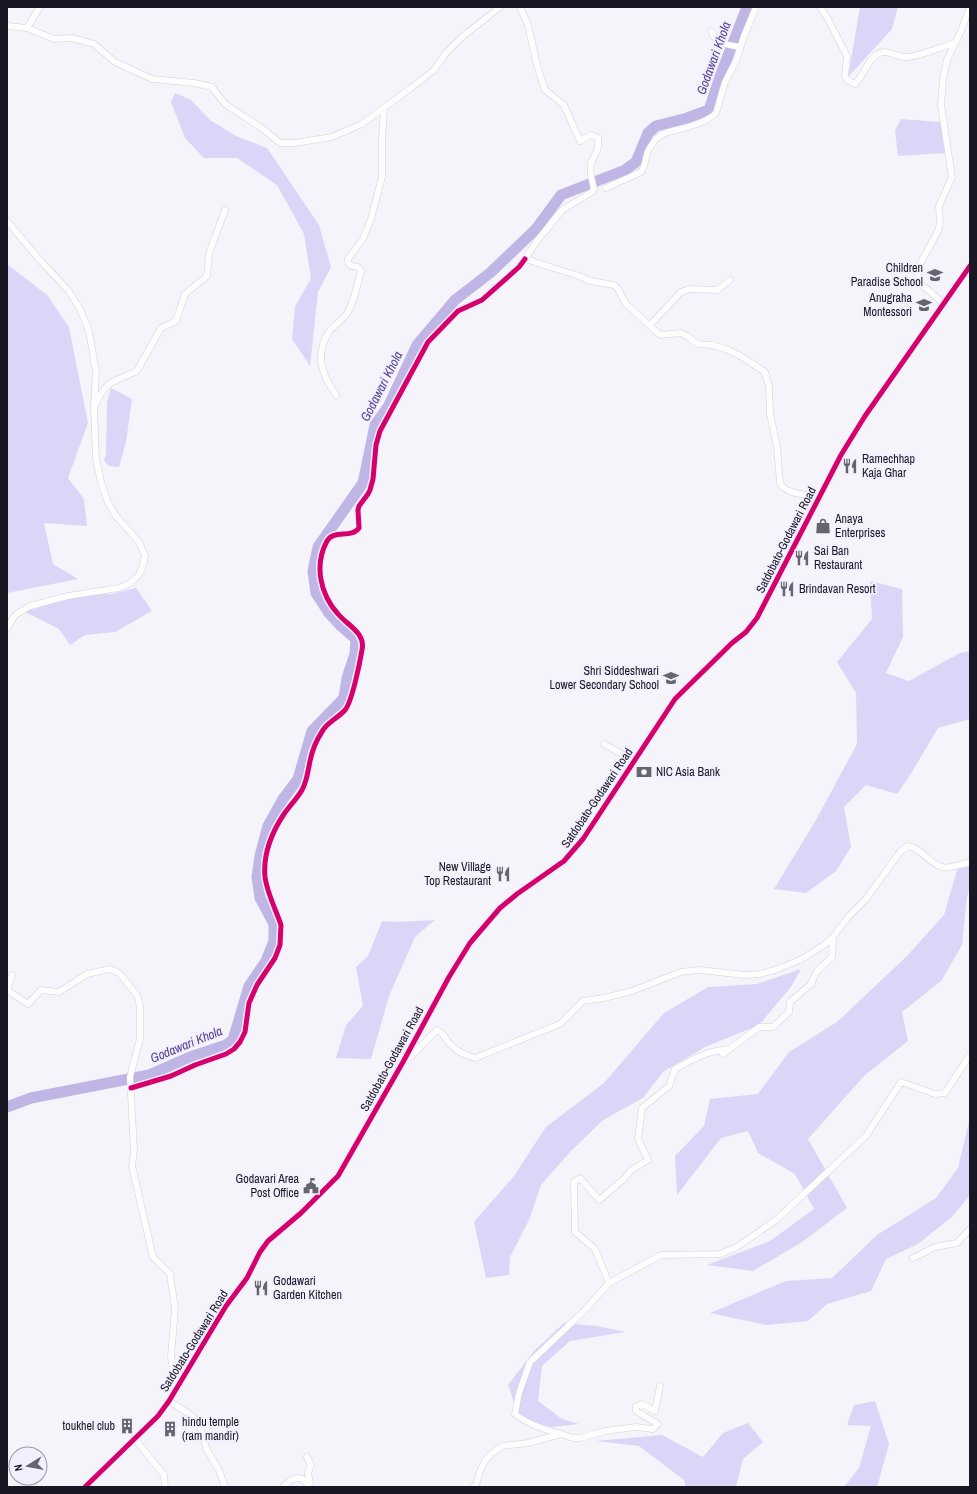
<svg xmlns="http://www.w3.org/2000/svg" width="977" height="1494" viewBox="0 0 977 1494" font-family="'Archivo Narrow',sans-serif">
	<rect width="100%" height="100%" fill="#f4f4fa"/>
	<path fill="#dbd5f8" d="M 860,7 L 898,7 L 892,29 L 848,77 Z
		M 175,93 L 191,100 L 210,120 L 236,136 L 267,148 L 319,225 L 331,267 L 318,292 L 310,366 L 292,339 L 295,307 L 311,278 L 304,234 L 277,185 L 237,158 L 204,158 L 185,138 L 171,102 Z
		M 901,119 L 940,122 L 945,153 L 898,156 L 895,130 Z
		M 7,264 L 47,295 L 69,327 L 88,423 L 68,478 L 84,499 L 87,526 L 44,523 L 53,564 L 78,579 L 7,593 Z
		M 111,388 L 132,399 L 126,442 L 119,467 L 109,466 L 104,461 L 106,454 L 107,402 Z
		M 870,581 L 902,589 L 903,637 L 886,673 L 909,681 L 960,653 L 970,651 L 970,719 L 938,728 L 912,772 L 897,794 L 866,785 L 844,807 L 851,847 L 836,871 L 806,893 L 774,889 L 816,820 L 857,744 L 856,693 L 837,662 L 872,619 Z
		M 136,588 L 152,611 L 115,632 L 85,635 L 70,645 L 59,629 L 25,612 L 74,595 L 111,594 Z
		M 970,866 L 970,887 L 967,897 L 962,945 L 941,981 L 902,1012 L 908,1041 L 864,1076 L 808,1139 L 847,1208 L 802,1242 L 753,1271 L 707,1265 L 770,1241 L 814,1209 L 795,1174 L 758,1153 L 748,1131 L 721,1138 L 677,1195 L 675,1156 L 704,1126 L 710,1099 L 758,1094 L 789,1052 L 837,1022 L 907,956 L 944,915 L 957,870 Z
		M 435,920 L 415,937 L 389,996 L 371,1059 L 336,1058 L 346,1025 L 363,1006 L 356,967 L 368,956 L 382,921 L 398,922 Z
		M 801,969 L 791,987 L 759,1025 L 705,1047 L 663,1072 L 643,1098 L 603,1120 L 569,1153 L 541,1185 L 529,1220 L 510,1257 L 509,1275 L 486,1278 L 474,1222 L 514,1176 L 546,1127 L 604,1083 L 664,1013 L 708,987 L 757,984 Z
		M 970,1117 L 970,1195 L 953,1216 L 918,1244 L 886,1259 L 871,1291 L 827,1304 L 808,1321 L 766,1325 L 710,1313 L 786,1281 L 832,1278 L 877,1235 L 936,1198 L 958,1168 Z
		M 564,1323 L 597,1326 L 625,1332 L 570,1341 L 542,1366 L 538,1401 L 562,1419 L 579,1424 L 552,1427 L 521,1422 L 508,1385 L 534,1351 Z
		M 875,1401 L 889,1444 L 877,1487 L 844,1487 L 859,1468 L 871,1426 L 847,1425 L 854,1405 Z
		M 748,1423 L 763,1442 L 743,1459 L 736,1487 L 686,1487 L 684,1480 L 639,1446 L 596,1441 L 662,1435 L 703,1457 L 723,1433 Z"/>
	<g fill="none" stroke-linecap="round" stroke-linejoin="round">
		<path stroke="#bfb6e6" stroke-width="11" d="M 7,1107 L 31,1098 L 149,1075 L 190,1057 L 226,1045 L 233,1040 L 249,986 L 266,961 L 274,941 L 274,924 L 260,898 L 257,877 L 260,856 L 268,826 L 283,799 L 298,779 L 312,731 L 344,698 L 347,678 L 355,654 L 356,639 L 340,625 L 329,613 L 316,593 L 313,571 L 318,547 L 363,483 L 375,425 L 388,407 L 417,345 L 455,300 L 490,273 L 536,229 L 561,195 L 625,170 L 636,162 L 648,133 L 656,126 L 687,118 L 709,110 L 721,74 L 747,7"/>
		<defs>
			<path id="minor" d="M 520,7 L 528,25 L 537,65 L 545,90 L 564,105 L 580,141 L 591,135 L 598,138 C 599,154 596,150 591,163 C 589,171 592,180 594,189 L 592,192 L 562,210 L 537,241 L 525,259 L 579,276 L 590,281 L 614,285 L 618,289 L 626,304 L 660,335 L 681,333 L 687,336 L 698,344 L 712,345 L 726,349 L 739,355 L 765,372 L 769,387 L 770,414 L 777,446 L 780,483 C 786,495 808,494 820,497
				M 820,7 L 828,19 L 847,56 L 845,76 L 847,80 L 855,84 C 864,75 867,62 875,56 C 886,46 895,58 907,57 C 920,56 941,47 955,43
				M 7,26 L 27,28 L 54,39 L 72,38 L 94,44 L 115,62 L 152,79 L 194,83 L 212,87 L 225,104 L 263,129 L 280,143 L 295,143 L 332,137 L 362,124 L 411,88 L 434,70 L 446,53 L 462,37 L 500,7
				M 27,28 L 40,7
				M 711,31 C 716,44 728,45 740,47
				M 606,188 L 641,172 C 645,167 645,161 647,154 C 648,149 653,143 656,139 C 662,133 669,132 676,130 C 687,128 709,121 716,113 L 725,82 L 736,61 L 744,36 L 756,7
				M 7,221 L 38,258 L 68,290 L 80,309 L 89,331 L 96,372 L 94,407 L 96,459 L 101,482 L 108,503 L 116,516 L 139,542 L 145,556 L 142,569 L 138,576 L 129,584 L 119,588 L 68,596 L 30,606 L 18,613 L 13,618 L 7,629
				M 943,303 L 920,283 L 918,274 L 920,264 L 938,231 L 940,223 L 939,206 L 952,177 L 941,105 L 943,78 L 947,60 L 961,31 L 970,7
				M 650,325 L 681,292 L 689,289 L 717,290 L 730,280
				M 336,395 C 322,375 314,355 329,332 C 334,324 344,320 348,312 C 355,300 357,284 361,271 L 358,267 L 351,266 L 348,262 L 348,259 L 363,239 L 371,219 L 382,177 L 382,140 L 384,108
				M 95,405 L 102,392 L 110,383 L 137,371 L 161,328 L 176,321 L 185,294 L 207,276 L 209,254 L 225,210
				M 604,744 L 634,761
				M 12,975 L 7,990 L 28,1004 L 41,990 L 59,992 L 87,974 L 110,969 L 119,973 L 137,995 L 140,1007 L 140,1039 L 130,1077 L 134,1150 L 132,1166 L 153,1257 L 170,1274 L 175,1309 L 171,1356 L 174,1379 L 180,1382
				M 723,1054 L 759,1027 L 773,1027 L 789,1012 L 790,1002 L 811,984 L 817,971 L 832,957 L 833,937
				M 405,1061 C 417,1052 426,1040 437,1030 C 444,1033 445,1039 450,1044 C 457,1052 466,1055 475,1058 L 560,1024 L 583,1001 L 604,998 L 632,991 L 681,972 L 699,970 L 745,975 L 760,974 L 775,970 L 802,959 L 824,945 L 833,937 L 848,917 L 866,899 L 900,852 L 908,846 C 922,848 929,864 942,867 C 950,869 962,864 970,862
				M 131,1088 L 171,1076 L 195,1065 L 226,1054 L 234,1049 L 240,1042 L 245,1032 L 249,1003 L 257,985 L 275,958 L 280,945 L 281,925 C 276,910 267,893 265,877 C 263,855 272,832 284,814 C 289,806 297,799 302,790 C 307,781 308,771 310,761 C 312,751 317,739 323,730 C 328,722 338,718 345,710 C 352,702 360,662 362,650 C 366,633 347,625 338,614 C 320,594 314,565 327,541 C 334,529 351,539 359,528 L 358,510 L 359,506 L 368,494 L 370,490 L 373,479 L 376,445 L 380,431 L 428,342 L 458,311 L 482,300 L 519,267 L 525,259
				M 913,1258 L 935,1247 L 957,1243 L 970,1229
				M 609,1283 L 595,1249 L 575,1232 L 574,1182 L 580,1178 L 599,1200 L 625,1178 L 631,1170 L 648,1160 L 638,1139 L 642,1108 L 669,1086 L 675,1069 C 693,1059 709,1050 730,1049
				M 169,1401 L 191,1415 L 199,1423 L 206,1448 L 219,1470 L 225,1487
				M 561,1434 C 545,1430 529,1425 515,1414 L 519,1393 L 530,1362 L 584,1311 L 609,1283 L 661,1255 L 720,1254 L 737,1247 L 776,1220 L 866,1136 L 901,1082 L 935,1094 L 945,1093 L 970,1055
				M 134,1438 L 164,1475 L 165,1487
				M 85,1487 L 158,1416 L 169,1401 L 226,1306 L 247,1278 L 260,1252 L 268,1241 L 301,1213 L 338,1176 L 403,1062 L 449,977 L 470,943 L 500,908 L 517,894 L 564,861 L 583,839 L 675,699 L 732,643 L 746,632 L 757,618 L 841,455 L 865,416 L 970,266
				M 283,1487 C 289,1481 294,1476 303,1479 L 307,1484 L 310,1483 L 308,1473 L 311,1465 L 307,1457
				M 473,1487 L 476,1485 L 480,1471 L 485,1461 L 490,1455 L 502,1446 L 528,1443 L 561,1434 L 573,1438 L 580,1438 L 605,1431 L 636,1427 L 653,1429 L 658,1424 L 636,1411 L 636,1406 L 642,1404 L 655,1411 L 660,1386"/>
		</defs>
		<use href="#minor" stroke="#d2d1da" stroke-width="7"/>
		<use href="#minor" stroke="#fdfdfe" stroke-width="6"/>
		<defs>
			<path id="cycleway" d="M 131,1088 L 171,1076 L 195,1065 L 226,1054 L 234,1049 L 240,1042 L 245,1032 L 249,1003 L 257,985 L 275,958 L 280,945 L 281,925 C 276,910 267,893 265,877 C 263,855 272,832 284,814 C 289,806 297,799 302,790 C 307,781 308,771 310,761 C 312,751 317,739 323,730 C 328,722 338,718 345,710 C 352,702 360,662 362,650 C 366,633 347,625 338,614 C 320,594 314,565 327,541 C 334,529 351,539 359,528 L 358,510 L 359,506 L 368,494 L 370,490 L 373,479 L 376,445 L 380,431 L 428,342 L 458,311 L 482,300 L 519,267 L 525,259
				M 85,1487 L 158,1416 L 169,1401 L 226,1306 L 247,1278 L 260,1252 L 268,1241 L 301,1213 L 338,1176 L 403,1062 L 449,977 L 470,943 L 500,908 L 517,894 L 564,861 L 583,839 L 675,699 L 732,643 L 746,632 L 757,618 L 841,455 L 865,416 L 970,266"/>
		</defs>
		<use href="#cycleway" stroke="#f2f0fe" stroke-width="8"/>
		<use href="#cycleway" stroke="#d6006c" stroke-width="5"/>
	</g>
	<defs>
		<symbol id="school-bare" viewBox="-9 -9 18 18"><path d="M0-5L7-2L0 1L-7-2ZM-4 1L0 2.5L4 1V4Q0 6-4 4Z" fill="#66646e" stroke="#f2f0fe" stroke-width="2.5" paint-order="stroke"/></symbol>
		<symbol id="restaurant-bare" viewBox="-9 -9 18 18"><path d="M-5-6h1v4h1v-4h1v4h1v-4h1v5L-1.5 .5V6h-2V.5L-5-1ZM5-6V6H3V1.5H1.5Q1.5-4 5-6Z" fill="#66646e" stroke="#f2f0fe" stroke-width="2.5" paint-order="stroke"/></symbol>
		<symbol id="shop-bare" viewBox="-9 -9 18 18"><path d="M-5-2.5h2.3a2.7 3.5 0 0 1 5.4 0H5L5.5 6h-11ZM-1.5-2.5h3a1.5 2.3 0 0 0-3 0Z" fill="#66646e" stroke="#f2f0fe" stroke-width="2.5" paint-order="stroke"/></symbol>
		<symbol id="bank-bare" viewBox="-9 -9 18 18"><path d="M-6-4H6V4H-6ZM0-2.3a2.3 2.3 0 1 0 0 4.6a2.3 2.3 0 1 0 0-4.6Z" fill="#66646e" stroke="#f2f0fe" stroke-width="2.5" paint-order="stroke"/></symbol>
		<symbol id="civic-bare" viewBox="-9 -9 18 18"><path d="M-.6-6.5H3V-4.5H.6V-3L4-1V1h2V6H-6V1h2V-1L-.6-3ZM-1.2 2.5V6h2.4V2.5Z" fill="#66646e" stroke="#f2f0fe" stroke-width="2.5" paint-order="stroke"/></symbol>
		<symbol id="building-bare" viewBox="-9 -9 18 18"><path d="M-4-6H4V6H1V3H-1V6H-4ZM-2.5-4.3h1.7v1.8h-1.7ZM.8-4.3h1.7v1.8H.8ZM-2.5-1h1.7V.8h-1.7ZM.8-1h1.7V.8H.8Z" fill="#66646e" stroke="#f2f0fe" stroke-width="2.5" paint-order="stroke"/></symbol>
	</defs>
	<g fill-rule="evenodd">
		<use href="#school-bare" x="924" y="264" width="22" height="22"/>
		<use href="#school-bare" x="913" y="294" width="22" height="22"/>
		<use href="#restaurant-bare" x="839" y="455" width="22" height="22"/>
		<use href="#shop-bare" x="812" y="515" width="22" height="22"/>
		<use href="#restaurant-bare" x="791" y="547" width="22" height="22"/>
		<use href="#restaurant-bare" x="776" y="578" width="22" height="22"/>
		<use href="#school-bare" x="660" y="667" width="22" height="22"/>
		<use href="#bank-bare" x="633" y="761" width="22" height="22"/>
		<use href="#restaurant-bare" x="492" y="863" width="22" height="22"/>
		<use href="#civic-bare" x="300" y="1175" width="22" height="22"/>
		<use href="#restaurant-bare" x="250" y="1277" width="22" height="22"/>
		<use href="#building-bare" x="116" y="1415" width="22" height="22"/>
		<use href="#building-bare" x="159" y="1418" width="22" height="22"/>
	</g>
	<g text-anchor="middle" stroke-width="3.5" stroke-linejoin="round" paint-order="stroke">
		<g font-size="12" fill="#191723" stroke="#f2f0fe" text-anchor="start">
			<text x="923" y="272" text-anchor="end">Children<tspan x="923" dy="14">Paradise School</tspan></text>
			<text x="912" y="302" text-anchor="end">Anugraha<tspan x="912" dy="14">Montessori</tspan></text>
			<text x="862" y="463">Ramechhap<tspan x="862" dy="14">Kaja Ghar</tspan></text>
			<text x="835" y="523">Anaya<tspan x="835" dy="14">Enterprises</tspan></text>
			<text x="814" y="555">Sai Ban<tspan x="814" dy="14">Restaurant</tspan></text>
			<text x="799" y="593">Brindavan Resort</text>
			<text x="659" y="675" text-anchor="end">Shri Siddeshwari<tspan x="659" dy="14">Lower Secondary School</tspan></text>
			<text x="656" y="776">NIC Asia Bank</text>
			<text x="491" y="871" text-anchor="end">New Village<tspan x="491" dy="14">Top Restaurant</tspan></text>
			<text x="299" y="1183" text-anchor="end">Godavari Area<tspan x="299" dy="14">Post Office</tspan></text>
			<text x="273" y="1285">Godawari<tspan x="273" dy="14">Garden Kitchen</tspan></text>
			<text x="182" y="1426">hindu temple<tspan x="182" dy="14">(ram mandir)</tspan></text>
			<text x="115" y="1430" text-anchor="end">toukhel club</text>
		</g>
		<g font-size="12" fill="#191723" stroke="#f2f0fe">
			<text transform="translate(786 540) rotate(-63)" y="4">Satdobato-Godawari Road</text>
			<text transform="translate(597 798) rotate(-56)" y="4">Satdobato-Godawari Road</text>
			<text transform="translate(392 1059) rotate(-61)" y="4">Satdobato-Godawari Road</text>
			<text transform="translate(194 1341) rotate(-58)" y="4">Satdobato-Godawari Road</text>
		</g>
		<g font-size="13" font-style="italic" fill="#564290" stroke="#f2f0fe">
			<text transform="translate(713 58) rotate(-70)" y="5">Godawari Khola</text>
			<text transform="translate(381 386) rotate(-63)" y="5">Godawari Khola</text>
			<text transform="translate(186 1044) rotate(-22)" y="5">Godawari Khola</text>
		</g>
	</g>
	<rect width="977" height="1494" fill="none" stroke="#191723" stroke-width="16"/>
	<g transform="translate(28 1466) rotate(259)"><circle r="19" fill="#f2f0fe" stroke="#9b99a6"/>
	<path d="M0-3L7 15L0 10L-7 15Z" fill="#66646e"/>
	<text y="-6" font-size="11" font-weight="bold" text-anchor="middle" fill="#191723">N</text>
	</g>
</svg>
